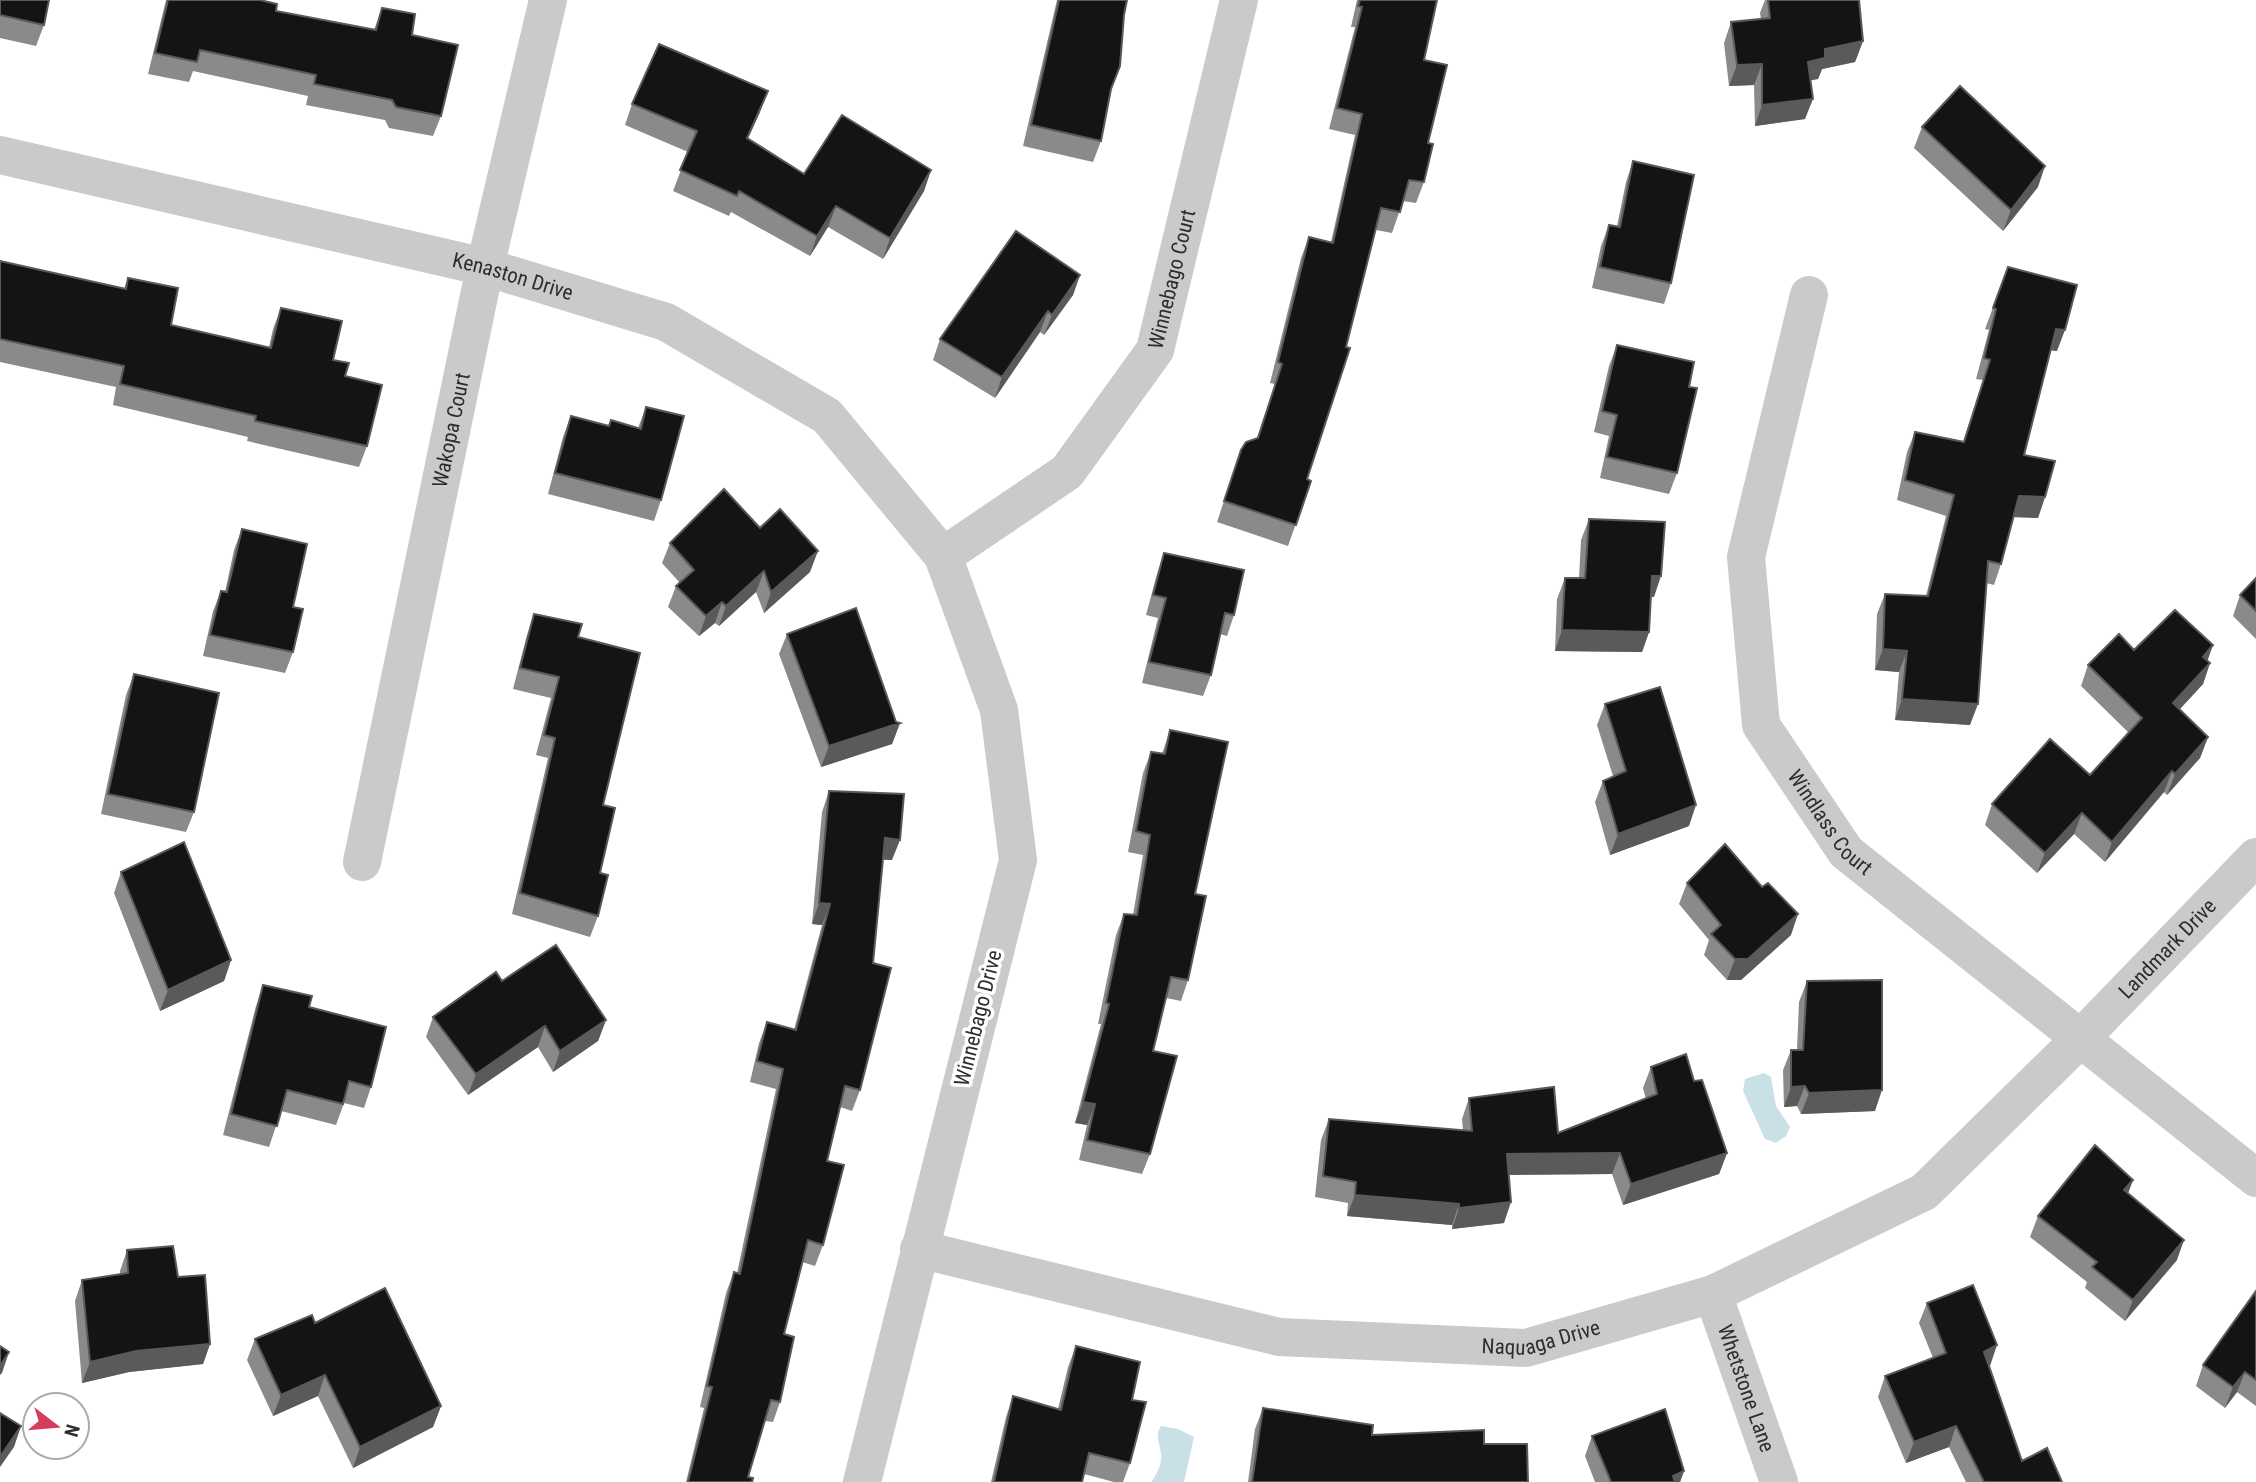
<svg xmlns="http://www.w3.org/2000/svg" width="2256" height="1482" viewBox="0 0 2256 1482" font-family="'Roboto Condensed',sans-serif">
	<rect width="100%" height="100%" fill="#fff"/>
	<path fill="#c9e0e7" d="M 1764,1073 L 1771,1077 L 1776,1106 L 1790,1127 L 1786,1136 L 1776,1143 L 1765,1139 L 1743,1091 L 1745,1079 Z
		M 1161,1426 L 1178,1429 L 1194,1437 L 1184,1482 L 1151,1482 C 1156,1475 1160,1469 1161,1460 C 1163,1448 1153,1437 1161,1426 Z"/>
	<g fill="none" stroke-linecap="round" stroke-linejoin="round">
		<g stroke="#cacaca" stroke-width="38">
			<path id="s1" d="M 0,155 L 485,267 L 666,322 L 827,416 L 943,556 L 999,710 L 1018,860 L 862,1482"/>
			<path id="s2" d="M 1809,295 L 1746,557 L 1761,725 L 1846,852 L 2256,1178"/>
			<path id="s3" d="M 943,556 L 1067,472 L 1155,350 L 1239,0"/>
			<path id="s4" d="M 362,862 L 485,267 L 548,0"/>
			<path id="s5" d="M 919,1249 L 1279,1337 L 1526,1348 L 1713,1294 L 1924,1192 L 2080,1039 L 2256,857"/>
			<path id="s6" d="M 1713,1294 L 1779,1482"/>
		</g>
	</g>
	<path fill="#8a8a8a" d="M 0,0 L 44,25 L 36,46 L 0,38 Z
		M 166,0 L 260,0 L 276,11 L 374,30 L 382,8 L 412,35 L 441,116 L 433,136 L 389,128 L 385,120 L 306,105 L 308,96 L 193,71 L 189,82 L 148,74 Z
		M 1057,0 L 1127,0 L 1101,141 L 1093,162 L 1023,146 Z
		M 1357,0 L 1437,0 L 1424,60 L 1428,143 L 1424,182 L 1416,203 L 1403,201 L 1392,233 L 1376,230 L 1307,479 L 1311,481 L 1288,546 L 1217,522 L 1241,450 L 1257,438 L 1275,384 L 1270,383 L 1301,258 L 1309,237 L 1331,242 L 1355,135 L 1329,129 L 1355,27 L 1351,27 Z
		M 1765,0 L 1768,0 L 1863,41 L 1855,62 L 1822,69 L 1818,79 L 1811,80 L 1805,119 L 1755,126 L 1754,85 L 1729,86 L 1724,43 L 1731,22 L 1761,19 L 1760,13 Z
		M 632,104 L 760,112 L 748,138 L 804,174 L 931,170 L 924,191 L 883,259 L 828,227 L 810,256 L 731,212 L 729,216 L 673,191 L 688,152 L 625,125 Z
		M 1922,127 L 2038,187 L 2003,231 L 1914,148 Z
		M 1633,161 L 1671,283 L 1664,304 L 1592,288 L 1601,246 L 1609,225 L 1617,226 L 1626,182 Z
		M 0,261 L 124,289 L 128,278 L 171,325 L 269,347 L 273,329 L 281,308 L 333,360 L 345,376 L 367,446 L 359,467 L 247,441 L 248,437 L 113,405 L 116,387 L 0,362 Z
		M 2008,267 L 2057,351 L 2051,350 L 2024,455 L 2045,497 L 2038,518 L 2013,517 L 2001,564 L 1994,585 L 1986,583 L 1970,725 L 1895,720 L 1899,672 L 1875,670 L 1877,614 L 1885,594 L 1926,596 L 1946,516 L 1897,500 L 1907,452 L 1915,432 L 1963,442 L 1983,380 L 1976,379 L 1989,330 L 1985,329 Z
		M 1080,275 L 1073,295 L 1044,335 L 1040,332 L 995,398 L 933,360 L 940,339 Z
		M 1617,345 L 1689,387 L 1677,473 L 1669,494 L 1600,478 L 1609,436 L 1594,432 L 1609,366 Z
		M 646,407 L 661,500 L 654,521 L 548,494 L 563,437 L 571,416 L 609,426 L 638,428 Z
		M 1589,519 L 1654,597 L 1651,597 L 1649,632 L 1642,652 L 1555,651 L 1557,599 L 1565,578 L 1579,578 L 1581,540 Z
		M 760,528 L 810,572 L 764,613 L 756,592 L 719,626 L 715,623 L 699,636 L 668,607 L 676,586 L 680,583 L 662,563 L 670,543 Z
		M 242,529 L 293,607 L 293,652 L 285,673 L 203,656 L 213,611 L 221,591 L 225,592 L 234,550 Z
		M 1164,553 L 1234,615 L 1227,636 L 1220,634 L 1211,675 L 1203,696 L 1142,683 L 1158,618 L 1146,615 L 1157,574 Z
		M 2256,578 L 2256,639 L 2233,616 L 2240,595 Z
		M 534,614 L 578,637 L 603,805 L 598,916 L 590,937 L 512,914 L 548,758 L 536,755 L 551,698 L 513,689 L 527,635 Z
		M 787,634 L 896,722 L 900,723 L 892,744 L 821,767 L 779,654 Z
		M 2134,650 L 2208,661 L 2210,663 L 2203,684 L 2180,709 L 2208,737 L 2200,758 L 2167,795 L 2164,792 L 2105,862 L 2074,834 L 2037,873 L 1985,825 L 1992,804 L 2090,775 L 2129,733 L 2081,686 L 2088,665 Z
		M 134,674 L 194,812 L 186,832 L 101,814 L 126,695 Z
		M 1605,704 L 1689,826 L 1610,855 L 1595,802 L 1603,781 L 1613,776 L 1597,725 Z
		M 1170,730 L 1195,894 L 1188,980 L 1181,1001 L 1166,998 L 1153,1051 L 1150,1154 L 1142,1174 L 1079,1160 L 1087,1125 L 1075,1123 L 1101,1024 L 1098,1024 L 1116,935 L 1124,914 L 1133,915 L 1143,855 L 1128,852 L 1143,773 L 1151,752 L 1162,754 Z
		M 829,791 L 892,860 L 883,860 L 860,1090 L 852,1111 L 840,1107 L 827,1161 L 823,1245 L 815,1266 L 802,1262 L 784,1334 L 780,1402 L 773,1422 L 765,1421 L 748,1477 L 752,1482 L 686,1482 L 704,1408 L 700,1407 L 726,1293 L 734,1272 L 737,1273 L 776,1089 L 750,1082 L 759,1043 L 767,1022 L 794,1030 L 822,925 L 812,924 L 822,812 Z
		M 121,872 L 231,960 L 224,981 L 160,1011 L 114,893 Z
		M 1687,883 L 1791,935 L 1741,980 L 1727,980 L 1704,955 L 1709,940 L 1679,904 Z
		M 502,981 L 606,1020 L 598,1041 L 553,1072 L 538,1047 L 468,1095 L 426,1037 L 433,1017 Z
		M 1807,981 L 1875,1111 L 1801,1114 L 1797,1106 L 1784,1107 L 1783,1070 L 1791,1050 L 1797,1050 L 1799,1002 Z
		M 263,985 L 309,1007 L 371,1087 L 364,1108 L 344,1103 L 336,1125 L 281,1111 L 269,1147 L 223,1135 L 256,1006 Z
		M 1651,1067 L 1694,1081 L 1727,1153 L 1719,1174 L 1623,1205 L 1612,1174 L 1509,1175 L 1504,1223 L 1452,1229 L 1452,1225 L 1347,1216 L 1348,1203 L 1315,1197 L 1321,1140 L 1329,1119 L 1463,1130 L 1462,1119 L 1469,1098 L 1558,1133 L 1646,1099 L 1643,1088 Z
		M 2133,1180 L 2128,1193 L 2177,1260 L 2125,1321 L 2085,1288 L 2087,1282 L 2030,1237 L 2038,1216 Z
		M 127,1250 L 178,1277 L 210,1344 L 203,1364 L 129,1372 L 82,1383 L 75,1301 L 82,1280 L 120,1275 L 120,1271 Z
		M 2256,1291 L 2256,1406 L 2237,1392 L 2225,1408 L 2196,1386 L 2203,1365 Z
		M 1927,1303 L 1990,1366 L 2022,1461 L 2062,1482 L 1966,1482 L 1949,1447 L 1906,1463 L 1878,1397 L 1885,1376 L 1933,1358 L 1919,1323 Z
		M 315,1323 L 441,1406 L 433,1427 L 353,1468 L 318,1396 L 273,1416 L 247,1360 L 255,1339 Z
		M 1076,1346 L 1132,1400 L 1130,1463 L 1123,1482 L 1114,1482 L 1084,1474 L 1082,1482 L 991,1482 L 1006,1417 L 1013,1396 L 1058,1409 L 1068,1367 Z
		M 1263,1408 L 1372,1435 L 1484,1444 L 1528,1482 L 1248,1482 L 1255,1429 Z
		M 1592,1436 L 1684,1471 L 1680,1482 L 1595,1482 L 1585,1456 Z"/>
	<path fill="#5a5a5a" d="M 1863,41 L 1855,62 L 1822,69 L 1818,79 L 1801,82 L 1808,62 L 1825,49 Z
		M 1762,64 L 1754,85 L 1729,86 L 1737,65 Z
		M 768,91 L 760,112 L 739,158 L 747,138 Z
		M 1813,99 L 1805,119 L 1755,126 L 1762,105 Z
		M 2045,166 L 2038,187 L 2003,231 L 2011,210 Z
		M 931,170 L 924,191 L 883,259 L 890,238 Z
		M 836,206 L 828,227 L 810,256 L 817,236 Z
		M 1080,275 L 1073,295 L 1044,335 L 1052,315 Z
		M 1048,311 L 1040,332 L 995,398 L 1002,377 Z
		M 2056,329 L 2065,330 L 2057,351 L 2049,350 Z
		M 2019,496 L 2045,497 L 2038,518 L 2011,517 Z
		M 818,551 L 810,572 L 764,613 L 771,592 Z
		M 764,571 L 756,592 L 719,626 L 726,606 Z
		M 1652,576 L 1661,576 L 1654,597 L 1645,596 Z
		M 722,602 L 715,623 L 699,636 L 706,616 Z
		M 1562,630 L 1649,632 L 1642,652 L 1555,651 Z
		M 2213,645 L 2206,665 L 2203,657 Z
		M 1883,649 L 1907,651 L 1899,672 L 1875,670 Z
		M 2210,663 L 2203,684 L 2166,724 L 2173,703 Z
		M 1902,699 L 1978,704 L 1970,725 L 1895,720 Z
		M 900,723 L 892,744 L 821,767 L 829,746 Z
		M 2208,737 L 2200,758 L 2167,795 L 2175,774 Z
		M 2172,771 L 2164,792 L 2105,862 L 2112,842 Z
		M 1696,805 L 1689,826 L 1610,855 L 1618,834 Z
		M 2082,813 L 2074,834 L 2037,873 L 2045,853 Z
		M 885,838 L 900,840 L 892,860 L 877,859 Z
		M 819,903 L 830,904 L 822,925 L 812,924 Z
		M 1798,914 L 1791,935 L 1741,980 L 1727,980 L 1735,959 Z
		M 231,960 L 224,981 L 160,1011 L 168,990 Z
		M 606,1020 L 598,1041 L 553,1072 L 560,1051 Z
		M 545,1026 L 538,1047 L 468,1095 L 476,1074 Z
		M 1805,1086 L 1797,1106 L 1784,1107 L 1791,1087 Z
		M 1882,1090 L 1875,1111 L 1801,1114 L 1809,1093 Z
		M 1083,1102 L 1095,1104 L 1087,1125 L 1075,1123 Z
		M 1620,1153 L 1612,1174 L 1500,1175 L 1507,1154 Z
		M 1727,1153 L 1719,1174 L 1623,1205 L 1631,1184 Z
		M 2133,1180 L 2125,1201 L 2124,1190 Z
		M 1355,1195 L 1459,1204 L 1452,1225 L 1347,1216 Z
		M 1511,1202 L 1504,1223 L 1452,1229 L 1459,1208 Z
		M 2184,1240 L 2177,1260 L 2125,1321 L 2133,1300 Z
		M 210,1344 L 203,1364 L 129,1372 L 82,1383 L 90,1362 L 136,1351 Z
		M 1997,1345 L 1990,1366 L 1976,1373 L 1984,1352 Z
		M 9,1352 L 2,1373 L 0,1375 L 0,1366 Z
		M 2245,1372 L 2237,1392 L 2225,1408 L 2233,1387 Z
		M 325,1375 L 318,1396 L 273,1416 L 281,1395 Z
		M 441,1406 L 433,1427 L 353,1468 L 360,1447 Z
		M 21,1426 L 14,1447 L 0,1467 L 0,1457 Z
		M 1956,1426 L 1949,1447 L 1906,1463 L 1914,1442 Z
		M 1684,1471 L 1680,1482 L 1670,1482 L 1673,1476 Z"/>
	<path fill="#141414" stroke="#5a5a5a" stroke-width="2" d="M 0,0 L 49,0 L 44,25 L 0,15 Z
		M 168,0 L 260,0 L 277,4 L 276,11 L 376,30 L 382,8 L 415,14 L 412,35 L 458,45 L 441,116 L 396,107 L 392,100 L 314,84 L 316,75 L 200,50 L 197,62 L 155,53 Z
		M 1059,0 L 1127,0 L 1124,15 L 1120,66 L 1111,89 L 1101,141 L 1031,125 Z
		M 1360,0 L 1437,0 L 1424,60 L 1447,65 L 1428,143 L 1433,144 L 1424,182 L 1409,180 L 1400,212 L 1381,208 L 1346,347 L 1350,348 L 1307,479 L 1311,481 L 1296,525 L 1224,501 L 1241,450 L 1246,442 L 1258,438 L 1282,364 L 1278,362 L 1309,237 L 1333,243 L 1362,114 L 1337,108 L 1362,7 L 1358,6 Z
		M 1768,0 L 1859,0 L 1863,41 L 1825,49 L 1825,58 L 1808,62 L 1813,99 L 1762,105 L 1762,64 L 1737,65 L 1731,22 L 1770,18 Z
		M 659,44 L 768,91 L 747,138 L 804,174 L 842,115 L 931,170 L 890,238 L 836,206 L 817,236 L 739,191 L 737,196 L 680,170 L 697,131 L 632,104 Z
		M 1960,86 L 2045,166 L 2011,210 L 1922,127 Z
		M 1633,161 L 1694,175 L 1671,283 L 1600,267 L 1609,225 L 1620,227 Z
		M 1016,231 L 1080,275 L 1052,315 L 1048,311 L 1002,377 L 940,339 Z
		M 0,261 L 126,289 L 128,278 L 178,288 L 171,325 L 271,348 L 281,308 L 342,321 L 333,360 L 349,363 L 345,376 L 382,385 L 367,446 L 255,421 L 256,416 L 120,384 L 124,366 L 0,339 Z
		M 2008,267 L 2077,285 L 2065,330 L 2056,329 L 2024,455 L 2055,461 L 2045,497 L 2019,496 L 2001,564 L 1988,561 L 1978,704 L 1902,699 L 1907,651 L 1883,649 L 1885,594 L 1928,596 L 1954,495 L 1905,480 L 1915,432 L 1964,442 L 1990,360 L 1984,358 L 1996,309 L 1993,308 Z
		M 1617,345 L 1694,362 L 1689,387 L 1697,388 L 1677,473 L 1607,457 L 1617,415 L 1602,411 Z
		M 646,407 L 684,416 L 661,500 L 555,473 L 571,416 L 609,426 L 611,420 L 641,429 Z
		M 724,489 L 760,528 L 780,509 L 818,551 L 771,592 L 764,571 L 726,606 L 722,602 L 706,616 L 676,586 L 694,570 L 670,543 Z
		M 1589,519 L 1665,522 L 1661,576 L 1652,576 L 1649,632 L 1562,630 L 1565,578 L 1585,578 Z
		M 242,529 L 307,544 L 293,607 L 303,609 L 293,652 L 210,635 L 221,591 L 227,592 Z
		M 1164,553 L 1244,570 L 1234,615 L 1225,613 L 1211,675 L 1149,662 L 1166,598 L 1153,595 Z
		M 2256,578 L 2256,611 L 2240,595 Z
		M 856,608 L 896,722 L 900,723 L 829,746 L 787,634 Z
		M 2175,610 L 2213,645 L 2203,657 L 2210,663 L 2173,703 L 2208,737 L 2175,774 L 2172,771 L 2112,842 L 2082,813 L 2045,853 L 1992,804 L 2050,739 L 2090,775 L 2142,718 L 2088,665 L 2119,634 L 2134,650 Z
		M 534,614 L 582,624 L 578,637 L 640,653 L 603,805 L 615,808 L 600,873 L 608,875 L 598,916 L 520,893 L 555,738 L 544,735 L 559,677 L 520,668 Z
		M 134,674 L 219,693 L 194,812 L 108,794 Z
		M 1660,687 L 1696,805 L 1618,834 L 1603,781 L 1626,771 L 1605,704 Z
		M 1170,730 L 1228,742 L 1195,894 L 1206,896 L 1188,980 L 1171,977 L 1153,1051 L 1177,1056 L 1150,1154 L 1087,1140 L 1095,1104 L 1083,1102 L 1109,1004 L 1106,1003 L 1124,914 L 1137,915 L 1150,835 L 1136,831 L 1151,752 L 1165,754 Z
		M 829,791 L 904,794 L 900,840 L 885,838 L 873,963 L 891,968 L 860,1090 L 845,1086 L 827,1161 L 844,1165 L 823,1245 L 808,1240 L 784,1334 L 794,1337 L 780,1402 L 771,1400 L 748,1477 L 753,1478 L 752,1482 L 688,1482 L 712,1387 L 707,1386 L 734,1272 L 740,1274 L 783,1069 L 757,1061 L 767,1022 L 796,1030 L 830,904 L 819,903 Z
		M 184,842 L 231,960 L 168,990 L 121,872 Z
		M 1725,844 L 1762,887 L 1768,883 L 1798,914 L 1748,959 L 1735,959 L 1711,934 L 1721,925 L 1687,883 Z
		M 556,945 L 606,1020 L 560,1051 L 545,1026 L 476,1074 L 433,1017 L 496,972 L 502,981 Z
		M 1882,980 L 1882,1090 L 1809,1093 L 1805,1086 L 1791,1087 L 1791,1050 L 1803,1050 L 1807,981 Z
		M 263,985 L 312,996 L 309,1007 L 386,1027 L 371,1087 L 349,1081 L 343,1104 L 287,1090 L 277,1126 L 231,1114 Z
		M 1686,1054 L 1694,1081 L 1702,1080 L 1727,1153 L 1631,1184 L 1620,1153 L 1507,1154 L 1511,1202 L 1459,1208 L 1459,1204 L 1355,1195 L 1356,1182 L 1323,1176 L 1329,1119 L 1472,1131 L 1469,1098 L 1554,1087 L 1558,1133 L 1657,1094 L 1651,1067 Z
		M 2095,1145 L 2133,1180 L 2124,1190 L 2184,1240 L 2133,1300 L 2092,1267 L 2097,1262 L 2038,1216 Z
		M 173,1246 L 178,1277 L 205,1275 L 210,1344 L 136,1351 L 90,1362 L 82,1280 L 128,1273 L 127,1250 Z
		M 1973,1285 L 1997,1345 L 1984,1352 L 2022,1461 L 2047,1448 L 2062,1482 L 1984,1482 L 1956,1426 L 1914,1442 L 1885,1376 L 1946,1353 L 1927,1303 Z
		M 385,1288 L 441,1406 L 360,1447 L 325,1375 L 281,1395 L 255,1339 L 312,1315 L 315,1323 Z
		M 2256,1291 L 2256,1380 L 2245,1372 L 2233,1387 L 2203,1365 Z
		M 0,1346 L 9,1352 L 0,1366 Z
		M 1076,1346 L 1140,1362 L 1132,1400 L 1146,1402 L 1130,1463 L 1089,1453 L 1082,1482 L 994,1482 L 1013,1396 L 1061,1410 Z
		M 1263,1408 L 1373,1425 L 1372,1435 L 1484,1430 L 1484,1444 L 1527,1444 L 1528,1482 L 1252,1482 Z
		M 1665,1409 L 1684,1471 L 1673,1476 L 1675,1482 L 1611,1482 L 1592,1436 Z
		M 0,1413 L 21,1426 L 0,1457 Z"/>
	<g text-anchor="middle" stroke-width="7" stroke-linejoin="round" paint-order="stroke">
		<g font-size="21" fill="#2d2d2d" stroke="#fff">
			<text dy="7" stroke="none"><textPath href="#s1" startOffset="527">Kenaston Drive</textPath></text>
			<text dy="7" stroke="none"><textPath href="#s3" startOffset="373">Winnebago Court</textPath></text>
			<text dy="7" stroke="none"><textPath href="#s4" startOffset="441">Wakopa Court</textPath></text>
			<text dy="7" stroke="none"><textPath href="#s2" startOffset="558">Windlass Court</textPath></text>
			<text dy="7" stroke="none"><textPath href="#s5" startOffset="1391">Landmark Drive</textPath></text>
			<text transform="translate(978 1018) rotate(-76)" y="7">Winnebago Drive</text>
			<text dy="7" stroke="none"><textPath href="#s5" startOffset="634">Naquaga Drive</textPath></text>
			<text dy="7" stroke="none"><textPath href="#s6" startOffset="100">Whetstone Lane</textPath></text>
		</g>
	</g>
	<g transform="translate(56 1426) rotate(106)"><circle r="33" fill="#ffffff" stroke="#ababab" stroke-width="2"/>
	<path d="M0-5L12 26L0 18L-12 26Z" fill="#d43e5d"/>
	<text y="-10" font-size="19" font-weight="bold" text-anchor="middle" fill="#2d2d2d">N</text>
	</g>
</svg>
